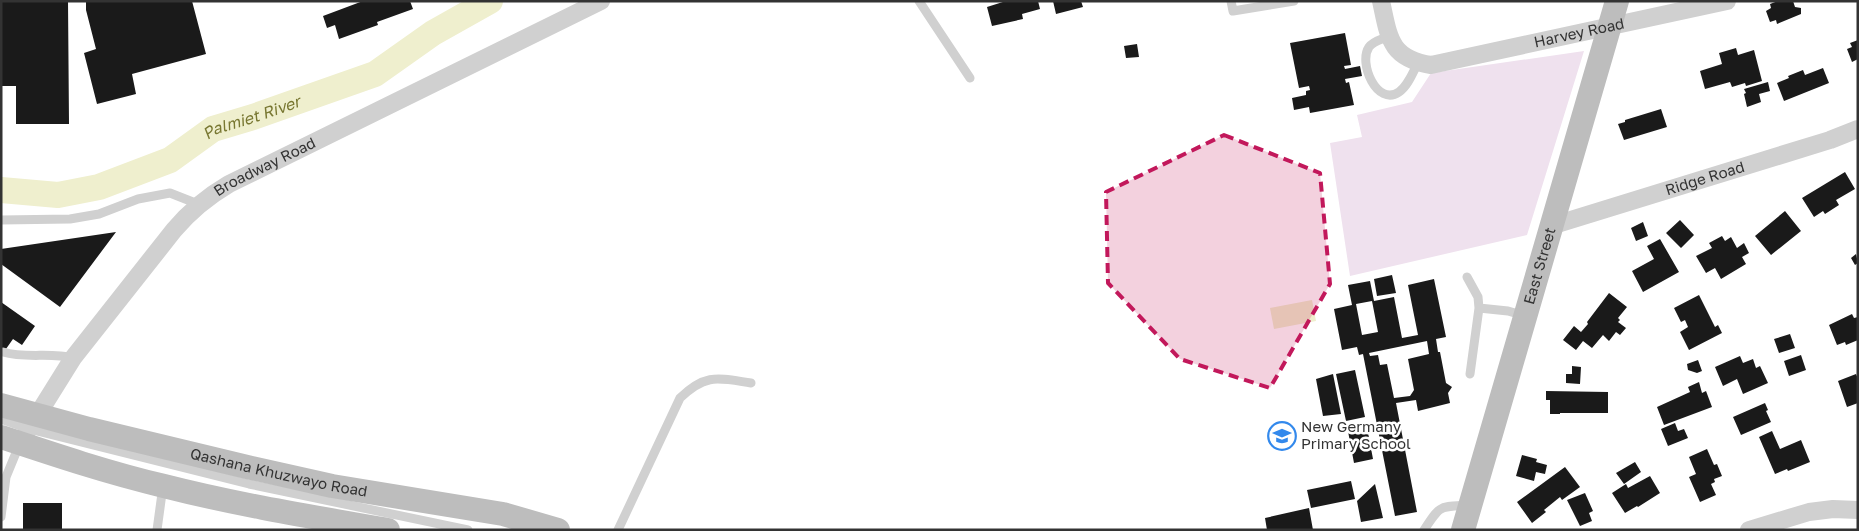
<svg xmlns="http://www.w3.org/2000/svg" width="1859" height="531" viewBox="0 0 1859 531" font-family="'Golos Text',sans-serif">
	<rect width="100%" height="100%" fill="#fff"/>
	<path fill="#efe1ee" d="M 1584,51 L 1527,235 L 1350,276 L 1330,143 L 1362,137 L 1357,115 L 1412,102 L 1431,73 Z"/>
	<path fill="#efefce" d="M 1312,300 L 1316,321 L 1274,329 L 1270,308 Z"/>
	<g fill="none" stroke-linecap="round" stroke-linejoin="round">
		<path stroke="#efefce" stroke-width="26" id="s1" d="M 1,190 L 58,195 L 99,187 L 170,160 L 213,129 L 253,117 L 375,74 L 433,33 L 490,1"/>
	</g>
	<path fill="#1a1a1a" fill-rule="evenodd" d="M 1,1 L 68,1 L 69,124 L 16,124 L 16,86 L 1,86 Z
		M 86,1 L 192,1 L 206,54 L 132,74 L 136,94 L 97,104 L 84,53 L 96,49 L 86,10 Z
		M 363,1 L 410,1 L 413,9 L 377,22 L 378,25 L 339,39 L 335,25 L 327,28 L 323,16 Z
		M 1006,1 L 1038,1 L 1040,9 L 1022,14 L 1023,19 L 992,26 L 987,7 Z
		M 1053,1 L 1081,1 L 1083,7 L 1056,14 Z
		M 1778,1 L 1793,1 L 1795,7 L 1801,8 L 1801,14 L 1777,24 L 1776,20 L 1770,22 L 1766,11 L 1771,8 L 1770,4 Z
		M 1345,33 L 1351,65 L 1344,66 L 1345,69 L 1360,66 L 1362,76 L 1345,79 L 1346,83 L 1349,82 L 1354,105 L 1310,113 L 1309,107 L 1294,110 L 1292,98 L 1306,95 L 1306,91 L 1310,90 L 1309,86 L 1299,88 L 1290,43 Z
		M 1858,40 L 1858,59 L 1852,62 L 1847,49 L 1852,47 L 1850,43 Z
		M 1137,44 L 1139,57 L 1126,58 L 1124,46 Z
		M 1736,48 L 1738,55 L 1754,50 L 1762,81 L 1746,86 L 1745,83 L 1732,87 L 1730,82 L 1705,89 L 1700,71 L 1722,64 L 1719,53 Z
		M 1823,68 L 1829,83 L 1784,101 L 1777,83 L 1789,78 L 1788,76 L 1803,70 L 1805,75 Z
		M 1768,82 L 1770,91 L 1759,94 L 1761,102 L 1747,107 L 1744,94 L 1746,93 L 1744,89 Z
		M 1661,109 L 1667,127 L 1624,140 L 1618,124 L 1625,122 L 1625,120 Z
		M 1845,172 L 1855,189 L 1836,200 L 1839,205 L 1825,214 L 1823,211 L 1814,217 L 1802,198 Z
		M 1785,211 L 1801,231 L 1771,255 L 1755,236 Z
		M 1680,220 L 1694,235 L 1681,248 L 1666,233 Z
		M 1643,222 L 1648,236 L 1636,241 L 1631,228 Z
		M 116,232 L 60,307 L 1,264 L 1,249 Z
		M 1722,236 L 1725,241 L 1731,237 L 1737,248 L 1744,243 L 1749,253 L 1742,257 L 1746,264 L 1721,279 L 1715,268 L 1706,273 L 1696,256 L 1712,248 L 1709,243 Z
		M 1660,239 L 1679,272 L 1643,292 L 1632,271 L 1654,259 L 1647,246 Z
		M 1856,254 L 1858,263 L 1855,265 L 1851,258 Z
		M 1392,275 L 1396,293 L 1377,296 L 1374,279 Z
		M 1434,279 L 1446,337 L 1436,339 L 1438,352 L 1440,352 L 1446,383 L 1452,387 L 1448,393 L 1450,403 L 1418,411 L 1416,400 L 1396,403 L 1417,512 L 1395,516 L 1363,354 L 1359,355 L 1357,347 L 1342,350 L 1334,309 L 1352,305 L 1348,285 L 1370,281 L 1374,301 L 1394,297 L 1402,338 L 1418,335 L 1408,285 ZM 1372,301 L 1378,332 L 1362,335 L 1356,304 ZM 1427,341 L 1429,354 L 1408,359 L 1414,390 L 1410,396 L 1394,398 L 1387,364 L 1380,365 L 1378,355 L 1370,356 L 1369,353 Z
		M 1609,293 L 1627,307 L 1618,318 L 1620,320 L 1618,322 L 1626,328 L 1620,335 L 1616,332 L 1609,341 L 1603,335 L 1592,348 L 1583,341 L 1576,350 L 1563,340 L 1574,326 L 1581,332 L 1588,324 L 1587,322 Z
		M 1699,295 L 1715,327 L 1718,325 L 1722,333 L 1689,350 L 1680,332 L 1688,327 L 1685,320 L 1681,322 L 1674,308 Z
		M 1,302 L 35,326 L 22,345 L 13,339 L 1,356 Z
		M 1852,314 L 1854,318 L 1858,317 L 1858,340 L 1846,345 L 1845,342 L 1837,345 L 1829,325 Z
		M 1790,334 L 1795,348 L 1779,353 L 1774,339 Z
		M 1801,355 L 1806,370 L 1789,376 L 1784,361 Z
		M 1740,356 L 1743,363 L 1753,359 L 1756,368 L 1760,366 L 1768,383 L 1743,394 L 1737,379 L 1723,386 L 1715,367 Z
		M 1698,360 L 1702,371 L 1697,373 L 1688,370 L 1687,364 Z
		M 1572,366 L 1581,367 L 1580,384 L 1566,383 L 1566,374 L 1572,374 Z
		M 1355,370 L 1365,417 L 1346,421 L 1336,374 Z
		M 1333,374 L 1341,414 L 1323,416 L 1316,379 Z
		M 1856,374 L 1858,379 L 1858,403 L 1847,407 L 1838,381 Z
		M 1699,382 L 1702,393 L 1706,391 L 1712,407 L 1664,425 L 1657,407 L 1690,392 L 1688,387 Z
		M 1546,391 L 1608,392 L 1608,413 L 1560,413 L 1560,414 L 1550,414 L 1550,400 L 1546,400 Z
		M 1765,403 L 1768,410 L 1766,411 L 1771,422 L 1741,435 L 1733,417 Z
		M 1366,422 L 1373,459 L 1354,463 L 1347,426 Z
		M 1675,423 L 1678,431 L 1684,429 L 1688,438 L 1668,446 L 1661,429 Z
		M 1772,431 L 1780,449 L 1801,440 L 1810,462 L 1788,471 L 1787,469 L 1775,474 L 1759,437 Z
		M 1707,449 L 1714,465 L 1717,464 L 1722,476 L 1714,479 L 1715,482 L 1711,484 L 1716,495 L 1700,502 L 1689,477 L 1696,474 L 1689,457 Z
		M 1522,455 L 1537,459 L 1536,462 L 1547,465 L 1545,474 L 1536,472 L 1534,481 L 1516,476 Z
		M 1635,462 L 1641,472 L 1624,484 L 1616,473 Z
		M 1565,467 L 1580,487 L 1562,500 L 1560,497 L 1544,510 L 1546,512 L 1532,523 L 1517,502 Z
		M 1650,476 L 1660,493 L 1638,507 L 1637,506 L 1625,513 L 1612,493 L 1626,484 L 1628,488 Z
		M 1351,481 L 1355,499 L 1311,508 L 1307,490 Z
		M 1375,484 L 1383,518 L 1361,522 L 1357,501 Z
		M 1585,493 L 1593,511 L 1589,513 L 1592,521 L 1580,526 L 1567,500 Z
		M 23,503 L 62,503 L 62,530 L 23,530 Z
		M 1309,508 L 1313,530 L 1267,530 L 1265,518 Z"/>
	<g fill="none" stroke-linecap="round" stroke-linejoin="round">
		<path stroke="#d0d0d0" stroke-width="9" d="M 919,1 L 970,78
			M 1231,1 L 1233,11 L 1294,1
			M 1389,36 C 1383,39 1373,41 1369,47 C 1358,63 1377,107 1399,92 C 1408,86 1413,72 1418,63
			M 1,220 L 70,219 L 99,214 L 138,199 L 170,193 L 198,204
			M 1467,277 L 1478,297 L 1479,308 L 1470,374
			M 1479,308 L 1508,311 L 1525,316
			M 3,352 C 26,359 50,352 73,358
			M 1,419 L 29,429 L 249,484 L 468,530
			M 1,517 L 6,477 L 20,443
			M 157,530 L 163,486
			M 618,530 L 680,398 C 706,373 718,378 751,383
			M 1424,530 C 1441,504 1439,507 1470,505"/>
		<g stroke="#d0d0d0" stroke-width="18">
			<path id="s2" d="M 1381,1 C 1389,37 1389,58 1431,65 L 1727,1"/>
			<path id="s3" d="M 1551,226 L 1830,140 L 1858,129"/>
			<path id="s4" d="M 20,443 L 73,358 L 174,230 C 190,211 207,197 229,184 L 601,1"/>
			<path d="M 1749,530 L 1809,512 L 1833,509 L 1858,510"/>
		</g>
		<g stroke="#bdbdbd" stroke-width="24">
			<path id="s5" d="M 1,405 L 89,429 L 247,467 L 332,486 L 503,514 L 558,530"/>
			<path d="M 1,437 C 55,455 109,473 164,486 C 238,505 313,517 388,530"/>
			<path id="s6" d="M 1463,530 L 1617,1"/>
		</g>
	</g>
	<path fill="#c2185b" fill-opacity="0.2" stroke="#c2185b" stroke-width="4" stroke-dasharray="10 6" stroke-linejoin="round" d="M 1224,135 L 1320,173 L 1330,284 L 1270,388 L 1180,359 L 1108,283 L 1106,192 Z"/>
	<defs>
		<symbol id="school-ring" viewBox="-11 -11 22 22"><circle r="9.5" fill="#fff" stroke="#3389ec" stroke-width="1.5"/><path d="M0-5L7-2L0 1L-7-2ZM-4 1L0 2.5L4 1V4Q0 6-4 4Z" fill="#3389ec"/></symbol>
	</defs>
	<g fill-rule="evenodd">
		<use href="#school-ring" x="1266" y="420" width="32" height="32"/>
	</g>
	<g text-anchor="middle" stroke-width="5" stroke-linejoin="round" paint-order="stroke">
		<g font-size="15" fill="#333" stroke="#fff">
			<text dy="5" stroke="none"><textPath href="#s2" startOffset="241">Harvey Road</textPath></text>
			<text dy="5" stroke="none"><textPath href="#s4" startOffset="375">Broadway Road</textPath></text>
			<text dy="5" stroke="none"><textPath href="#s3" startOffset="161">Ridge Road</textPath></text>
			<text dy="5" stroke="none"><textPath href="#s6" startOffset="275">East Street</textPath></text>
			<text dy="5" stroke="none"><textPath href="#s5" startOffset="286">Qashana Khuzwayo Road</textPath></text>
		</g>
		<g font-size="15" fill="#333" stroke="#fff" text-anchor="start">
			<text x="1301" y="432">New Germany<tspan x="1301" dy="17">Primary School</tspan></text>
		</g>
		<g font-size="16" font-style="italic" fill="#787731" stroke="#fff">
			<text dy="6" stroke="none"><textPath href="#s1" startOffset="268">Palmiet River</textPath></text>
		</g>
	</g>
	<rect width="1859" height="531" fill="none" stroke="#333333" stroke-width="5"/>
</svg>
